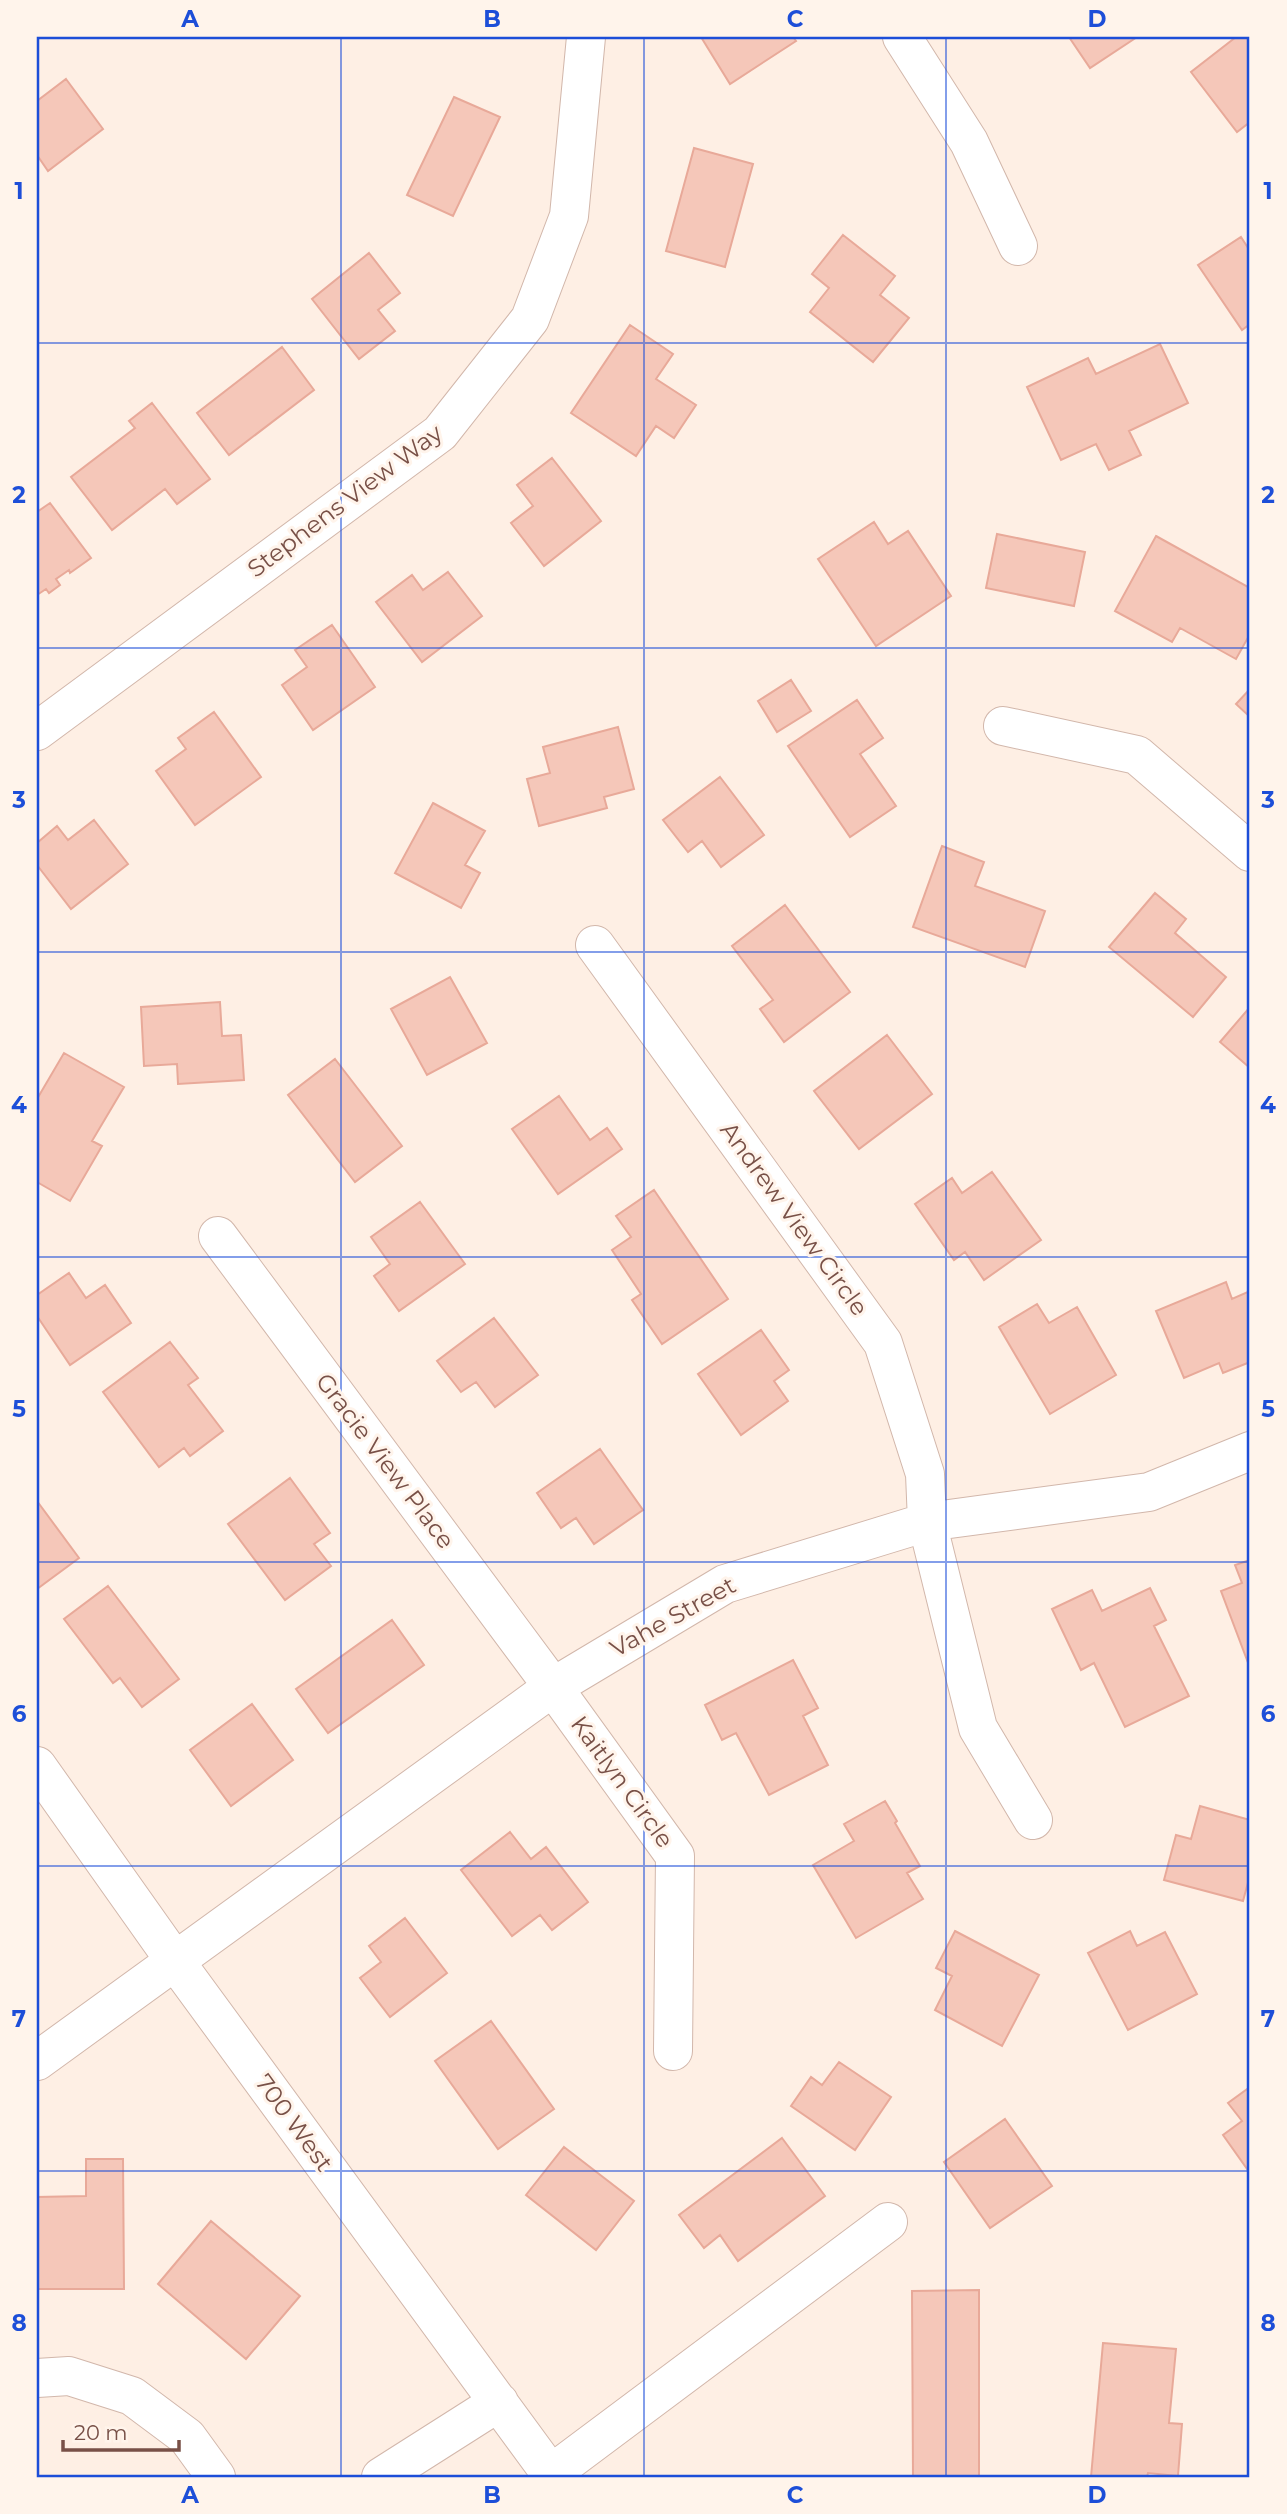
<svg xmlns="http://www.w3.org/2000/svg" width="1287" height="2514" viewBox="0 0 1287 2514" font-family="Montserrat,sans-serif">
	<rect width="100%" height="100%" fill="#feefe4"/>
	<path fill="#f5c7b9" stroke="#e8a999" stroke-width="2" d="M 701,37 L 793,37 L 796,41 L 730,84 Z
		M 1069,37 L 1137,37 L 1090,68 Z
		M 1236,37 L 1250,37 L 1250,122 L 1237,132 L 1191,72 Z
		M 66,79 L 103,129 L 48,171 L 37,155 L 37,101 Z
		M 454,97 L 500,117 L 453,216 L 407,195 Z
		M 694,148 L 753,164 L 725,267 L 666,251 Z
		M 843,235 L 895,276 L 880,295 L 909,318 L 873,362 L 810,312 L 829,288 L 812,274 Z
		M 1241,237 L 1250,251 L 1250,324 L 1242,330 L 1198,265 Z
		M 369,253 L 400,293 L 378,310 L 395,331 L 359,359 L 312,299 Z
		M 630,325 L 673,354 L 656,379 L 696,405 L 674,438 L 656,426 L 636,456 L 571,413 Z
		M 1160,344 L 1188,403 L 1129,431 L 1141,455 L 1109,470 L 1096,444 L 1061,460 L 1027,387 L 1088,358 L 1096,374 Z
		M 282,347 L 314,390 L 229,455 L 197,413 Z
		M 152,403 L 210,479 L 177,504 L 165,489 L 112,530 L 71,477 L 135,428 L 129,421 Z
		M 552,458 L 601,521 L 544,566 L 511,523 L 533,506 L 517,485 Z
		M 50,503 L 91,558 L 70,573 L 69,570 L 56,579 L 60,585 L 49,593 L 46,589 L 37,595 L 37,512 Z
		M 874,522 L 888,544 L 908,531 L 951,596 L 876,646 L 818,559 Z
		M 997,534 L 1085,552 L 1074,606 L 986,588 Z
		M 1156,536 L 1250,588 L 1250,634 L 1236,659 L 1180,628 L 1172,642 L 1115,611 Z
		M 448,572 L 482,616 L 422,662 L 376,602 L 412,575 L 423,590 Z
		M 332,625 L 375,687 L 313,730 L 282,685 L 307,667 L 295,650 Z
		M 791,680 L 811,711 L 777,732 L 758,701 Z
		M 1250,689 L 1250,717 L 1236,704 Z
		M 857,700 L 883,738 L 860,754 L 896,806 L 850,837 L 788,746 Z
		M 214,712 L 261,777 L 195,825 L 156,771 L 186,749 L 178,738 Z
		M 618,727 L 634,789 L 604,797 L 607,808 L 539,826 L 527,779 L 550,773 L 543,747 Z
		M 720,777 L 764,835 L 721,867 L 702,841 L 688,852 L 663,820 Z
		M 433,803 L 485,831 L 465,865 L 480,873 L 461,908 L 395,873 Z
		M 94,820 L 128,864 L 71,909 L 37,865 L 37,843 L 57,826 L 68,840 Z
		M 942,846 L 984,862 L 975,886 L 1045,911 L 1025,967 L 913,927 Z
		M 1155,893 L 1186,919 L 1175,933 L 1226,977 L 1193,1017 L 1109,947 Z
		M 785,905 L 850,992 L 784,1042 L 760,1009 L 773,1000 L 732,946 Z
		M 450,977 L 487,1043 L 427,1075 L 391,1009 Z
		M 220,1002 L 222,1036 L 241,1035 L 244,1080 L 178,1084 L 177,1064 L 144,1066 L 141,1007 Z
		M 1250,1007 L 1250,1068 L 1220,1042 Z
		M 887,1035 L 932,1094 L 859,1149 L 814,1091 Z
		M 64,1053 L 124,1087 L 92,1141 L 102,1146 L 70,1201 L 37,1182 L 37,1099 Z
		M 335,1059 L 402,1146 L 355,1182 L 288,1095 Z
		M 559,1096 L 590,1140 L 607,1128 L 622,1149 L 558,1194 L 512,1129 Z
		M 992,1172 L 1041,1240 L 984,1280 L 965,1252 L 954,1260 L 915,1204 L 952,1178 L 962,1193 Z
		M 654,1190 L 728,1299 L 662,1344 L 632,1300 L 641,1294 L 612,1250 L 631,1237 L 616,1216 Z
		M 420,1202 L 465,1264 L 399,1311 L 374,1276 L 390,1264 L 371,1237 Z
		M 69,1273 L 86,1298 L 105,1285 L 131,1323 L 70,1365 L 37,1316 L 37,1295 Z
		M 1226,1282 L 1232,1299 L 1250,1291 L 1250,1362 L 1223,1373 L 1219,1363 L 1184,1378 L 1156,1311 Z
		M 1037,1304 L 1049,1323 L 1077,1307 L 1116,1375 L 1050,1414 L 999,1327 Z
		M 494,1318 L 538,1375 L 495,1407 L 476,1382 L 461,1392 L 437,1361 Z
		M 761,1330 L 789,1370 L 774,1381 L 788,1401 L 741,1435 L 698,1374 Z
		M 170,1342 L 198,1378 L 188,1385 L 223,1431 L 190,1456 L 184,1448 L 159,1467 L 103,1392 Z
		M 600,1449 L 643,1510 L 594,1544 L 576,1518 L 561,1528 L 537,1493 Z
		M 290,1478 L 330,1533 L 314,1544 L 331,1566 L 285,1600 L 228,1524 Z
		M 37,1501 L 79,1558 L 37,1589 Z
		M 1250,1560 L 1250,1668 L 1221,1591 L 1242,1583 L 1235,1565 Z
		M 108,1586 L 179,1679 L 142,1707 L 120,1678 L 113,1683 L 64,1619 Z
		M 1150,1588 L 1166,1620 L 1154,1626 L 1189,1696 L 1125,1727 L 1094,1663 L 1081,1670 L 1052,1609 L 1092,1590 L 1102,1611 Z
		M 392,1620 L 424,1665 L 328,1733 L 296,1689 Z
		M 793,1660 L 818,1708 L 803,1716 L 828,1765 L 769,1795 L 736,1733 L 722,1740 L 705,1705 Z
		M 252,1704 L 293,1760 L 231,1806 L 190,1750 Z
		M 885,1801 L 897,1821 L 895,1823 L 920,1866 L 907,1873 L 923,1899 L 856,1938 L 813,1865 L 854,1841 L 844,1824 Z
		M 1200,1806 L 1250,1820 L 1250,1875 L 1243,1901 L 1164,1880 L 1176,1835 L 1191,1839 Z
		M 510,1832 L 531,1859 L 546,1847 L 588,1902 L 552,1930 L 540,1915 L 512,1936 L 461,1870 Z
		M 405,1918 L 447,1973 L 390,2017 L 360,1978 L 381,1962 L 369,1946 Z
		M 955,1931 L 1039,1975 L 1002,2046 L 935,2010 L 952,1976 L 936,1968 Z
		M 1130,1931 L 1137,1946 L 1165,1932 L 1197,1994 L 1128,2030 L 1088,1953 Z
		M 491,2021 L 554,2109 L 498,2149 L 435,2061 Z
		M 839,2062 L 891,2097 L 855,2150 L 791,2106 L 811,2077 L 822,2085 Z
		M 1250,2087 L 1250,2173 L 1223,2135 L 1242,2121 L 1228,2103 Z
		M 1005,2119 L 1052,2186 L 990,2228 L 944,2162 Z
		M 782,2138 L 825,2196 L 738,2261 L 720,2235 L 704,2248 L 679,2215 Z
		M 564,2147 L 634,2201 L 596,2250 L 526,2195 Z
		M 86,2159 L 123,2159 L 124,2289 L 37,2289 L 37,2197 L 86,2196 Z
		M 211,2221 L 300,2296 L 246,2359 L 158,2284 Z
		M 979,2290 L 979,2477 L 913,2477 L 912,2291 Z
		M 1103,2343 L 1176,2349 L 1169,2423 L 1182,2424 L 1178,2476 L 1148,2473 L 1147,2477 L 1091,2477 Z"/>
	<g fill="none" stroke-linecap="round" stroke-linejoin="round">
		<defs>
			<path id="minor" d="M 902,37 L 969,142 L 1018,246
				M 1003,726 L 1137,755 L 1250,852
				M 37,731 L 440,433 L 530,319 L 569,216 L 586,37
				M 595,945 L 883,1343 L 925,1474 L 927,1522 L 978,1728 L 1033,1820
				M 218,1236 L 553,1687 L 675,1856 L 673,2051
				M 37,1766 L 175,1961 L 553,2477
				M 37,2061 L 553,1687 L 725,1584 L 927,1522 L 1149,1492 L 1250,1451
				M 37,2378 L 69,2376 L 132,2396 L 187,2437 L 216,2477
				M 551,2474 L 888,2222
				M 381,2477 L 499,2402"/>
		</defs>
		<use href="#minor" stroke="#d2b7ab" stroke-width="40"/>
		<use href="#minor" stroke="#fff" stroke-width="38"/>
	</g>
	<path fill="none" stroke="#1d4ed8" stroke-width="2" stroke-opacity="0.55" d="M 341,37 L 341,2477M 644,37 L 644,2477M 946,37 L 946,2477M 37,343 L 1250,343M 37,648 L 1250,648M 37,952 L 1250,952M 37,1257 L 1250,1257M 37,1562 L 1250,1562M 37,1866 L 1250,1866M 37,2171 L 1250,2171"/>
	<g text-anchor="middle" stroke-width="6" stroke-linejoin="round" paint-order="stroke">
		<g font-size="24" fill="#785047" stroke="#fff4eb">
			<text transform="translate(345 501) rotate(-37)" y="8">Stephens View Way</text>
			<text transform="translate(794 1219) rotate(54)" y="8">Andrew View Circle</text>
			<text transform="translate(385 1461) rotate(53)" y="8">Gracie View Place</text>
			<text transform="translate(673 1617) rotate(-29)" y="8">Vahe Street</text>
			<text transform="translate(622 1782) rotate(54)" y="8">Kaitlyn Circle</text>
			<text transform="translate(294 2123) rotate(54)" y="8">700 West</text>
		</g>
	</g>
	<rect width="1287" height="2514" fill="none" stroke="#fff4eb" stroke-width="77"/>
	<path d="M63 2440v10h116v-10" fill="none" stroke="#785047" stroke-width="3.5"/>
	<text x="74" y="2440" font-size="21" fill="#785047" stroke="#fff4eb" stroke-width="5" paint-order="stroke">20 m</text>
	<rect x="38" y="38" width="1210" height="2438" fill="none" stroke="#1d4ed8" stroke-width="2.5"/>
	<g font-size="23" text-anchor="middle" font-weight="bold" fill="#1d4ed8">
		<text x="190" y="27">A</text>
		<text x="492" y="27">B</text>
		<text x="795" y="27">C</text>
		<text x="1097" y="27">D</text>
		<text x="19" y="199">1</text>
		<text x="1268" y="199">1</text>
		<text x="19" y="503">2</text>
		<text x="1268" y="503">2</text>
		<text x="19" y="808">3</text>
		<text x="1268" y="808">3</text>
		<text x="19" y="1113">4</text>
		<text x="1268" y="1113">4</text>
		<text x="19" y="1417">5</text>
		<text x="1268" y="1417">5</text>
		<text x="19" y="1722">6</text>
		<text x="1268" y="1722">6</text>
		<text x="19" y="2027">7</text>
		<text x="1268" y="2027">7</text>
		<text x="19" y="2331">8</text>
		<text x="1268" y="2331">8</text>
		<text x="190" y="2503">A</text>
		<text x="492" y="2503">B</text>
		<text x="795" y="2503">C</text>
		<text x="1097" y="2503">D</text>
	</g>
</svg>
